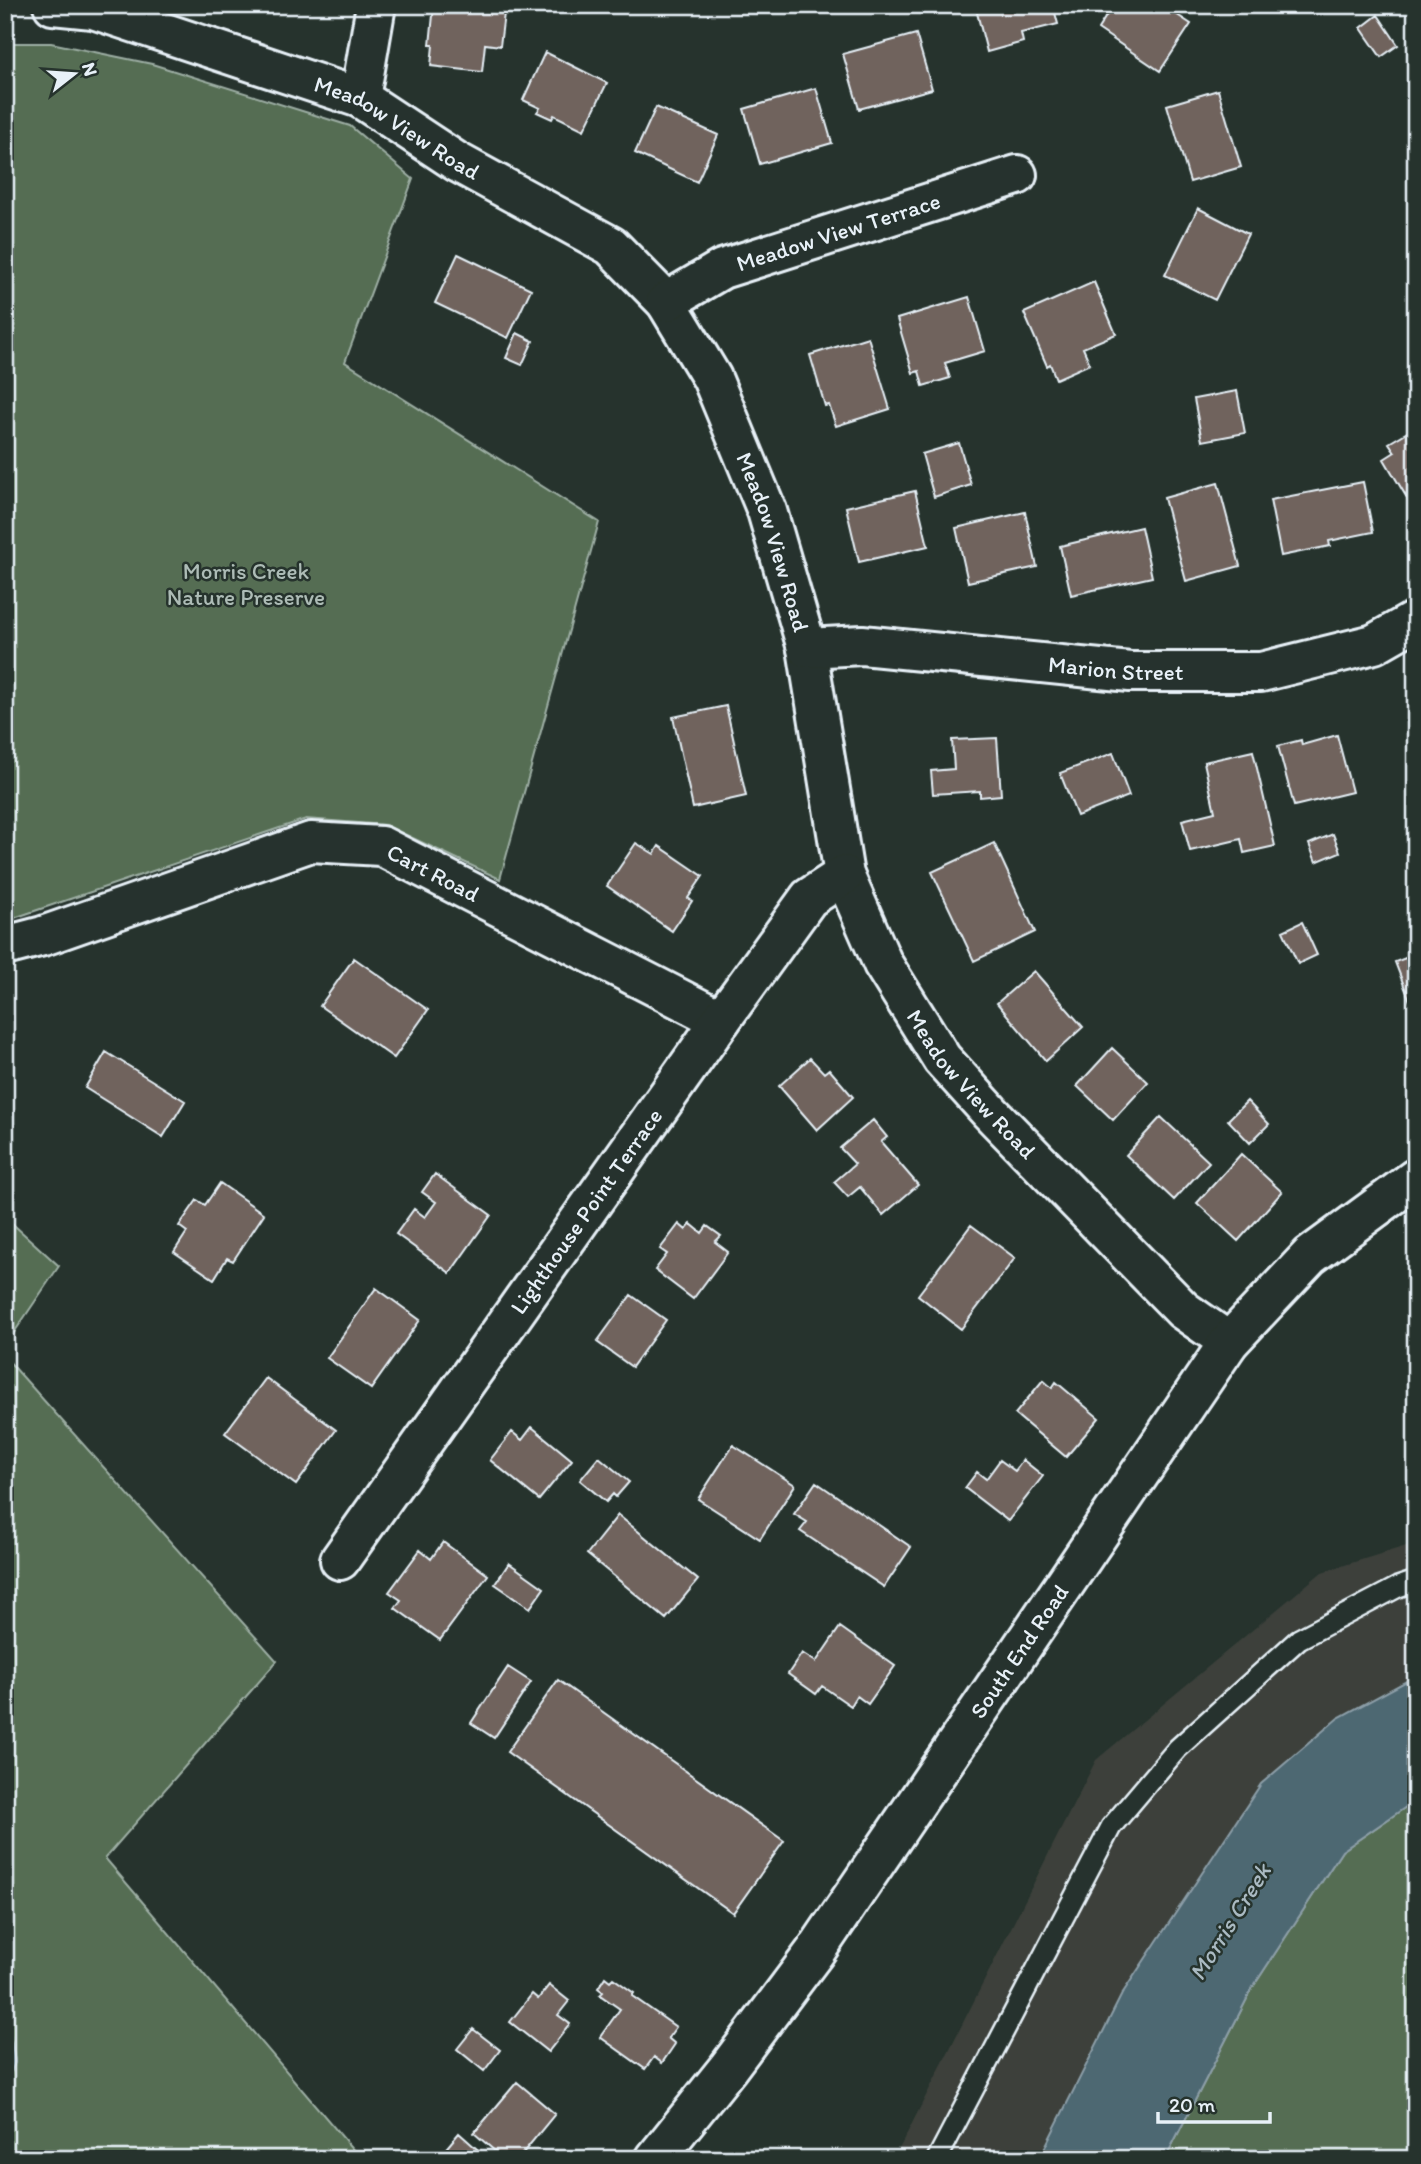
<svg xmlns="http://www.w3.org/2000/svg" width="1421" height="2164" viewBox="0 0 1421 2164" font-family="Itim,sans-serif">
	<rect width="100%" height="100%" fill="#26332d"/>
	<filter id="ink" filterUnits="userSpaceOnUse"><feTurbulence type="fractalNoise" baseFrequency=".0143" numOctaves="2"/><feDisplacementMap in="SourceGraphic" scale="14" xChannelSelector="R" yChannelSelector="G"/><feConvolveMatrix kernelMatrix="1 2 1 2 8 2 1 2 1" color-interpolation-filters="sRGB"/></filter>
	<g filter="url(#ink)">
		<path fill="#3c413b" d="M 1416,1543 L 1416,2159 L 894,2159 L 1096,1760 L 1322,1572 Z"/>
		<path fill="#546d52" stroke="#9eafa5" stroke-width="2" d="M 5,43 L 51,43 L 152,64 L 350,126 L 413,179 L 345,362 L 599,522 L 500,879 L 385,825 L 306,819 L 5,921 Z
			M 5,1217 L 59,1266 L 5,1346 Z
			M 5,1357 L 277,1661 L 105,1858 L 361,2159 L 10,2159 L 5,2143 L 5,2089 L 15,2062 L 5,2005 Z
			M 1416,1800 L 1416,2159 L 1165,2159 L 1253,1987 L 1342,1851 Z"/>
		<path fill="#4e6772" stroke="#8c9ea8" stroke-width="2" d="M 1416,1676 L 1416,1800 L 1342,1851 L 1253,1987 L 1165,2159 L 1039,2159 L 1122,1994 L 1261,1784 L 1338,1718 Z
			M 5,2005 L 15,2062 L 5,2088 Z"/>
		<path fill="#6f635d" stroke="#e8f1f8" stroke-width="2" d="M 434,5 L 505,5 L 500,46 L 485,44 L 482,72 L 431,66 L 433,45 L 430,45 Z
			M 975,5 L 1053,5 L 1058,24 L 1021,33 L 1023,42 L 987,52 Z
			M 1113,5 L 1162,5 L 1191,24 L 1160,71 L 1098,29 Z
			M 1378,15 L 1398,45 L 1381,57 L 1361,28 Z
			M 916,34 L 932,89 L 859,109 L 843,54 Z
			M 545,52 L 607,83 L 584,130 L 554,115 L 552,119 L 537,112 L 540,108 L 523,100 Z
			M 816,88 L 832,143 L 760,164 L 744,109 Z
			M 1218,90 L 1241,167 L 1190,182 L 1167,105 Z
			M 656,107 L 718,135 L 697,182 L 635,153 Z
			M 1198,208 L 1248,234 L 1215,300 L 1165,275 Z
			M 458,254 L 531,289 L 508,338 L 435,303 Z
			M 1094,282 L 1116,334 L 1083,348 L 1090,364 L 1056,379 L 1050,364 L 1047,366 L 1024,313 Z
			M 969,297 L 985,351 L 945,363 L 950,378 L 923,386 L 919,371 L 913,373 L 897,319 Z
			M 517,333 L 533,341 L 522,365 L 506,358 Z
			M 868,337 L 890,409 L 836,426 L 829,405 L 825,406 L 810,355 Z
			M 1237,391 L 1245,433 L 1202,441 L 1194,399 Z
			M 1416,427 L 1416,513 L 1384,459 L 1395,452 L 1389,443 Z
			M 959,443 L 971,485 L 934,497 L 922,454 Z
			M 1363,482 L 1373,532 L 1329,541 L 1330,546 L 1281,556 L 1270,500 Z
			M 1218,483 L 1240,566 L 1186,581 L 1164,498 Z
			M 915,491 L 928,546 L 859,562 L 846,507 Z
			M 1025,512 L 1037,567 L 968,582 L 956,528 Z
			M 1141,527 L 1152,577 L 1071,595 L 1060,546 Z
			M 726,706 L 746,796 L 693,808 L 673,717 Z
			M 1337,735 L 1352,792 L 1294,806 L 1278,746 L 1301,740 L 1302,745 Z
			M 997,738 L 1001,795 L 980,797 L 980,791 L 933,794 L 931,771 L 954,769 L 952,740 Z
			M 1253,751 L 1275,846 L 1244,853 L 1241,839 L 1190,851 L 1182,820 L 1215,812 L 1204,762 Z
			M 1113,753 L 1129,796 L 1077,816 L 1060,773 Z
			M 1333,834 L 1340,852 L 1316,862 L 1309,844 Z
			M 636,843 L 654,854 L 659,846 L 703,876 L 688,898 L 692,901 L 672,931 L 607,886 Z
			M 994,843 L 1035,932 L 974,961 L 932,872 Z
			M 1302,922 L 1317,955 L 1298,964 L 1283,931 Z
			M 1416,954 L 1416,998 L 1410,1001 L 1395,962 Z
			M 354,958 L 428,1010 L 394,1058 L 320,1006 Z
			M 1034,971 L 1083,1027 L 1046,1061 L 997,1003 Z
			M 1112,1048 L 1148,1082 L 1113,1120 L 1077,1086 Z
			M 106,1052 L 185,1101 L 163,1137 L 85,1088 Z
			M 810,1058 L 824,1073 L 829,1069 L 853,1097 L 817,1130 L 779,1086 Z
			M 1247,1101 L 1269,1124 L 1250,1143 L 1228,1120 Z
			M 1161,1117 L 1209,1162 L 1174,1200 L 1126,1155 Z
			M 873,1120 L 887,1137 L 881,1142 L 918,1185 L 883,1215 L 860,1187 L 848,1197 L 834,1182 L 855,1164 L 840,1148 Z
			M 1241,1154 L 1282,1192 L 1238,1241 L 1197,1203 Z
			M 435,1174 L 491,1215 L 450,1273 L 396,1234 L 414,1209 L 425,1217 L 436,1202 L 422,1192 Z
			M 220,1183 L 264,1214 L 233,1261 L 227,1258 L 214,1279 L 174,1252 L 187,1232 L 179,1226 L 197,1200 L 205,1205 Z
			M 679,1224 L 686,1230 L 691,1224 L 702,1233 L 707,1226 L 721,1236 L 715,1242 L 728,1252 L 693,1299 L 655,1270 L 667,1254 L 660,1249 Z
			M 971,1225 L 1015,1258 L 961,1329 L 918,1295 Z
			M 376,1288 L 420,1320 L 371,1389 L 327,1358 Z
			M 631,1295 L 666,1320 L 632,1367 L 597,1342 Z
			M 266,1378 L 336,1430 L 296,1485 L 225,1433 Z
			M 1043,1380 L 1052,1388 L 1056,1382 L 1099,1418 L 1066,1457 L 1015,1414 Z
			M 532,1427 L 572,1460 L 539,1500 L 490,1460 L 512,1432 L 522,1440 Z
			M 733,1445 L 795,1485 L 760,1539 L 698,1499 Z
			M 599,1457 L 629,1482 L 616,1497 L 613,1494 L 606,1502 L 580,1480 Z
			M 1000,1460 L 1015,1471 L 1023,1460 L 1043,1476 L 1008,1521 L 965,1488 L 977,1472 L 986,1479 Z
			M 816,1482 L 911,1547 L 884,1587 L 800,1531 L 807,1522 L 794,1514 Z
			M 618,1515 L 698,1580 L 666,1619 L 587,1554 Z
			M 443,1542 L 488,1575 L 440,1640 L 395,1608 L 401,1600 L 389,1592 L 420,1550 L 431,1559 Z
			M 509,1563 L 544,1588 L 530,1608 L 495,1584 Z
			M 840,1627 L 895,1666 L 868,1704 L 857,1696 L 851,1706 L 822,1686 L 816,1694 L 788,1674 L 802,1653 L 816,1662 Z
			M 508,1667 L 531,1682 L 494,1738 L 471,1723 Z
			M 558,1680 L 784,1841 L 733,1913 L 507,1752 Z
			M 605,1977 L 610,1981 L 613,1978 L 634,1993 L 632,1996 L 676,2027 L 668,2038 L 675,2044 L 662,2063 L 654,2057 L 645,2069 L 600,2037 L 620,2009 L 600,1995 L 603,1992 L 598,1988 Z
			M 549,1985 L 569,2001 L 558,2015 L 570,2024 L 548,2052 L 510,2022 L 532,1994 L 538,1999 Z
			M 473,2029 L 500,2050 L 484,2071 L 457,2049 Z
			M 517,2082 L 555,2114 L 518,2159 L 504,2159 L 474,2133 Z
			M 459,2133 L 486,2157 L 485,2159 L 437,2159 Z"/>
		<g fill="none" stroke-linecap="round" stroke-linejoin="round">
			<defs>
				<path id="service" d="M 937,2159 L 1111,1827 L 1178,1748 L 1299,1639 L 1398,1587 L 1416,1581"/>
				<g id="minor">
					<path id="s1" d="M 53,5 L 93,9 L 360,98 L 457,162 L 611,246 L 666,302 L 712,378 L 767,511 L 807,648 L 844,875 L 883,964 L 942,1059 L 990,1112 L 1183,1310 L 1229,1342"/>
					<path d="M 360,98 L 376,5"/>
					<path id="s2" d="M 666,302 L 722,269 L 1017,175"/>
					<path id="s3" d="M 807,648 L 862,645 L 1130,672 L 1261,672 L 1374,644 L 1416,620"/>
					<path id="s4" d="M 5,946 L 43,936 L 311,842 L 381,846 L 721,1020"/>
					<path id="s5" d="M 340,1560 L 721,1020 L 809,898 L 844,875"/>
				</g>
				<g id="secondary">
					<path id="s6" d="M 655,2159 L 728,2068 L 815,1952 L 1229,1342 L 1310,1256 L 1416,1178"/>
				</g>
			</defs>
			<use href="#service" stroke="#e8f1f8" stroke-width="24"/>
			<use href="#minor" stroke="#e8f1f8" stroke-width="44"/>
			<use href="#secondary" stroke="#e8f1f8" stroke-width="44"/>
			<use href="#service" stroke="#26332d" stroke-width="19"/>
			<use href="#minor" stroke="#26332d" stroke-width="38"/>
			<use href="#secondary" stroke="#26332d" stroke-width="38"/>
		</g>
	</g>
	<g text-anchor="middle" stroke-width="5" stroke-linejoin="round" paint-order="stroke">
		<g font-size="23" fill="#e8f1f8" stroke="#26332d">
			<text dy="8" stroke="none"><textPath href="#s1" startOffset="368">Meadow View Road</textPath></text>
			<text dy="8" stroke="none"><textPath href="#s2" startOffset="187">Meadow View Terrace</textPath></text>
			<text dy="8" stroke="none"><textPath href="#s1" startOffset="956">Meadow View Road</textPath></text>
			<text dy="8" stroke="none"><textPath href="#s3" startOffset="310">Marion Street</textPath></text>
			<text dy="8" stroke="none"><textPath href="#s4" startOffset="452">Cart Road</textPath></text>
			<text dy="8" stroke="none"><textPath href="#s1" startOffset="1544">Meadow View Road</textPath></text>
			<text dy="8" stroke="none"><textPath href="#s5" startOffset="427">Lighthouse Point Terrace</textPath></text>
			<text dy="8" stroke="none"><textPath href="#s6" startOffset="625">South End Road</textPath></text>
		</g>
		<g font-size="23" fill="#adbcb6" stroke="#26332d">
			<text x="246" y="579">Morris Creek<tspan x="246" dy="26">Nature Preserve</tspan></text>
		</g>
		<g font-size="24" font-style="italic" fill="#aabac2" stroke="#26332d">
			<text transform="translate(1230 1922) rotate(-58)" y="8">Morris Creek</text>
		</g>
	</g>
	<rect width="1421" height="2164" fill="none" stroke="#26332d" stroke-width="28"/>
	<rect x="14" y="14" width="1393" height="2136" fill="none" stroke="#e8f1f8" stroke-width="2.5" filter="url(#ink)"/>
	<g transform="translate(74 74) rotate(73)" stroke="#26332d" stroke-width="5" paint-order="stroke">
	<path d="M0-5L12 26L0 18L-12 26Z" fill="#e8f1f8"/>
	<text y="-10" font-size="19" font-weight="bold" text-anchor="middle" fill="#e8f1f8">N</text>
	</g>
	<path d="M1158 2112v10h112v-10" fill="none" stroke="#e8f1f8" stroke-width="3.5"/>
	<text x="1169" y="2112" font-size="21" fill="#e8f1f8" stroke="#26332d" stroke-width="5" paint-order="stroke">20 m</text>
</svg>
